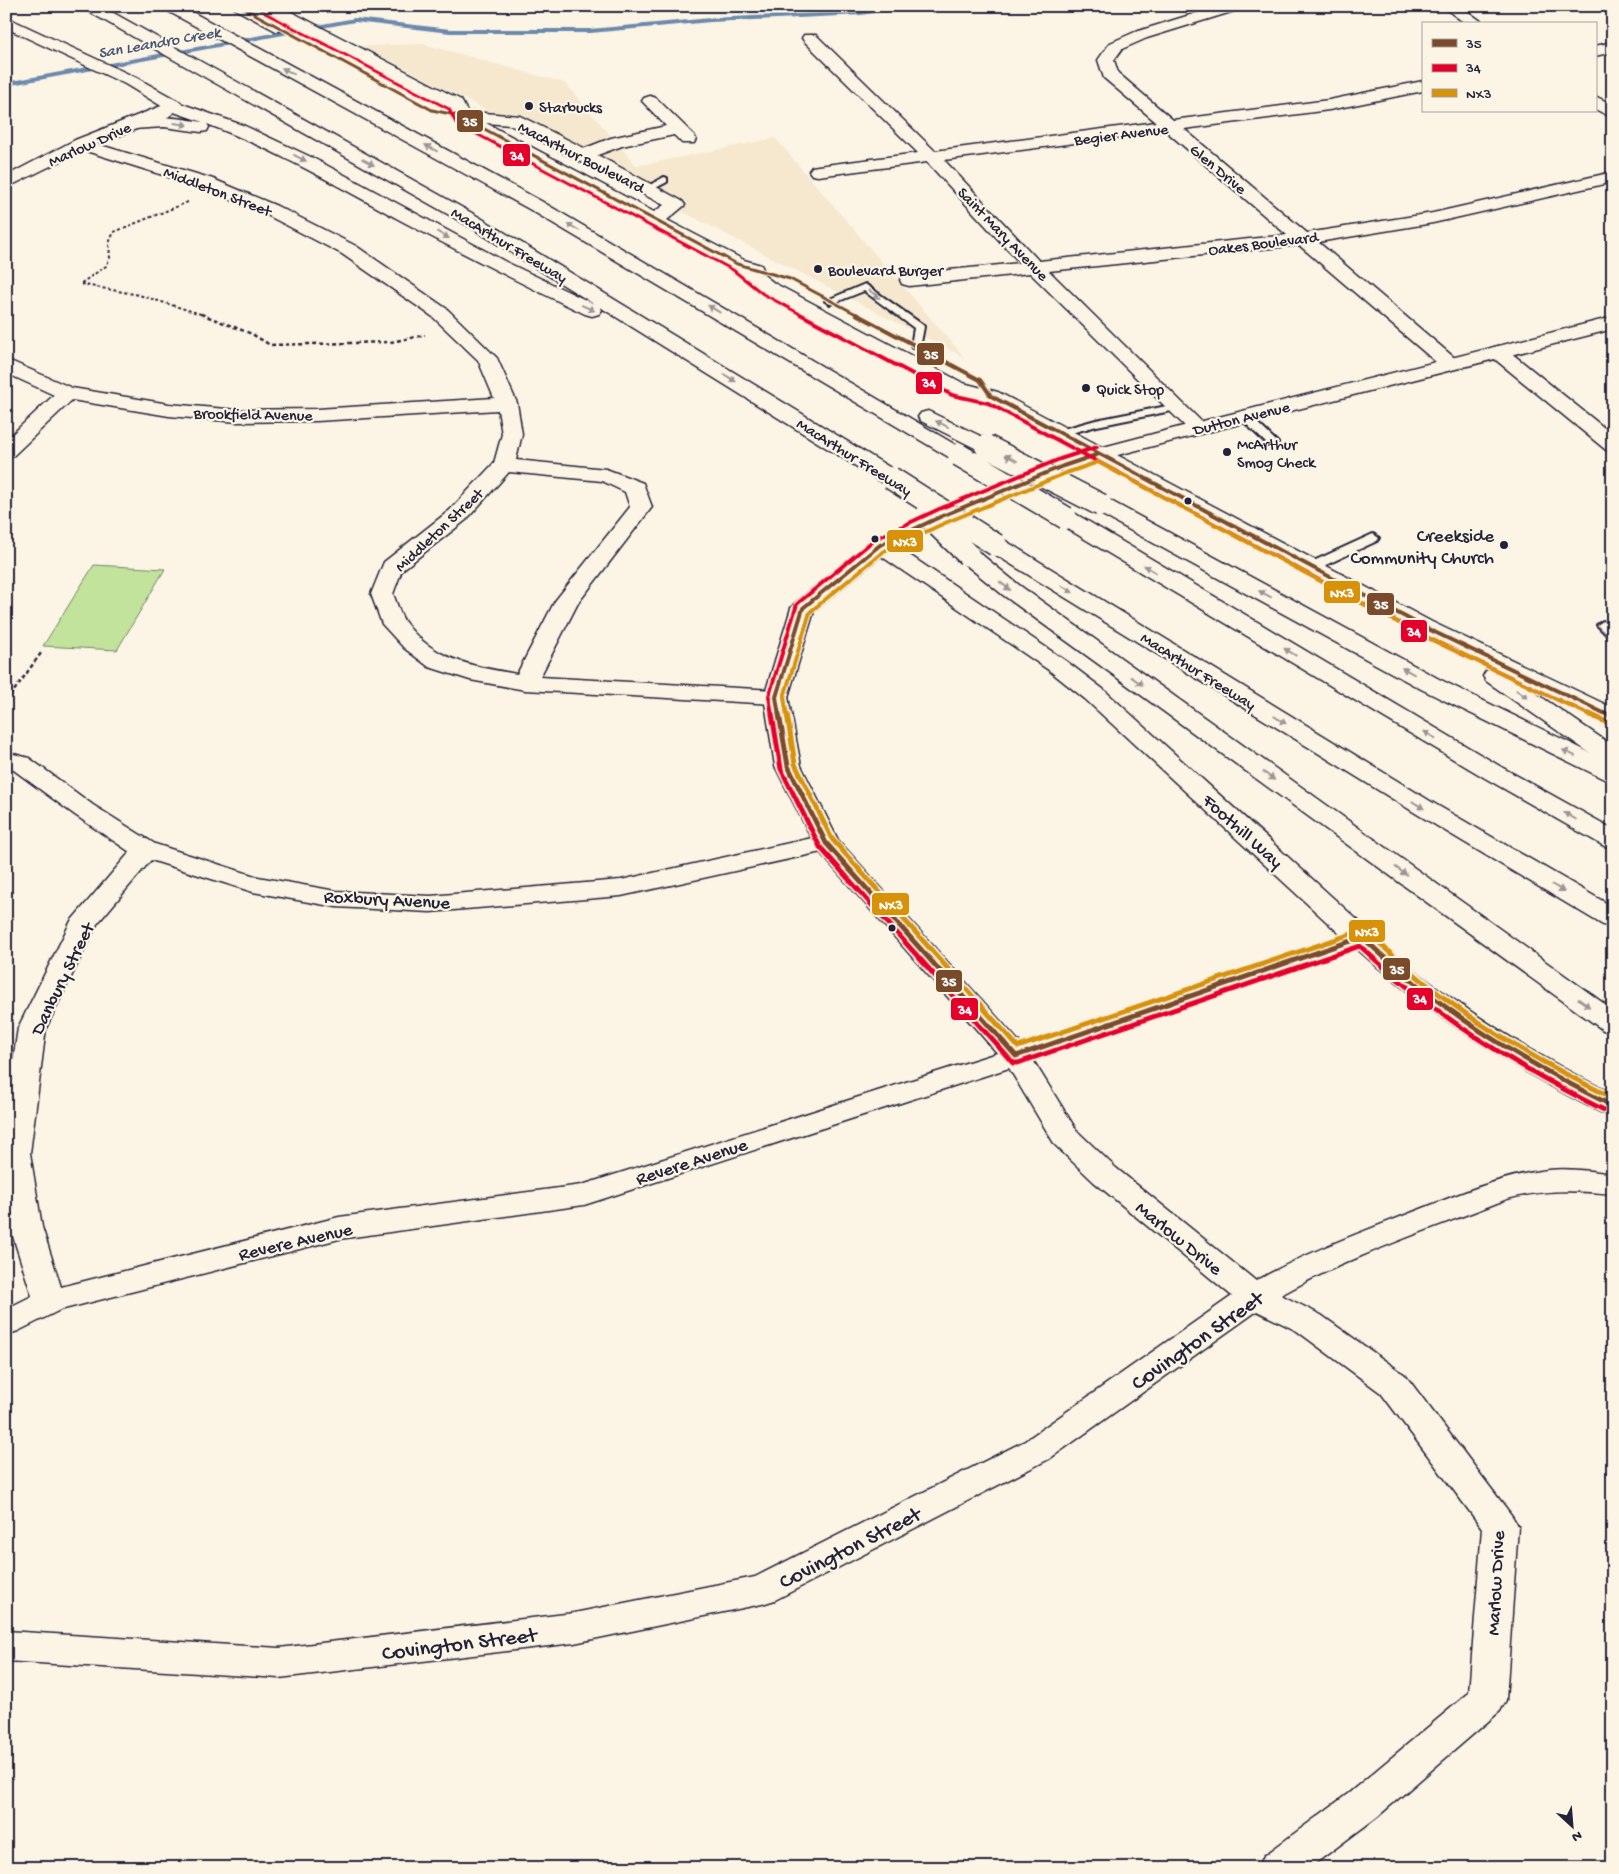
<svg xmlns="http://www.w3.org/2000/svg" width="1619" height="1874" viewBox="0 0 1619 1874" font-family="'Gochi Hand',sans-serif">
	<rect width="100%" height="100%" fill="#fcf5e5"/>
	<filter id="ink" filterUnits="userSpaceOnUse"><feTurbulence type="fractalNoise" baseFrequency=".02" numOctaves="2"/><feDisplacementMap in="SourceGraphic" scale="10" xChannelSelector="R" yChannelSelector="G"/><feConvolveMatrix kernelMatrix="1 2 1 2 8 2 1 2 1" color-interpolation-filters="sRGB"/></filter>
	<g filter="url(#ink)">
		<path fill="#f6e8cf" d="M 424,44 L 565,83 L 637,166 L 775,138 L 965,358 L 362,46 Z"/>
		<path fill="#c2e39c" stroke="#72826c" d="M 94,565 L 165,569 L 117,650 L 43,646 Z"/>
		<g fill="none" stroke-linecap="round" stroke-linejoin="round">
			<path fill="#6c88ac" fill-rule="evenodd" d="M 900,6 L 918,6 L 861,15 L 711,22 L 590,33 L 450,33 L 355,22 L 6,86 L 6,82 L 355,18 L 450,29 L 590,29 L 711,18 L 861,11 Z"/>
			<defs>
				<path id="service" d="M 664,177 L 667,178 L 667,182 L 648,192 L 643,189 Z
					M 865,284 L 923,325 L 924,327 L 920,348 L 912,348 L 911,346 L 914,328 L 864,291 L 834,303 L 830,304 L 825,301 Z
					M 1177,404 L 1181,405 L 1183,407 L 1181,409 L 1097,426 L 1060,436 L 1054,433 L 1056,431 L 1096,420 Z
					M 1244,413 L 1248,414 L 1276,441 L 1278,443 L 1276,445 L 1268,445 L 1240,418 L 1238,416 L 1240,414 Z
					M 1373,534 L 1379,538 L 1377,541 L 1315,570 L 1307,570 L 1305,567 L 1307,564 Z
					M 1603,621 L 1613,626 L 1613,637 L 1608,636 L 1597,625 Z"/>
				<path id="minor" d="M 1219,6 L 1243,6 L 1241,9 L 1147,38 L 1122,49 L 1114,60 L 1118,73 L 1173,120 L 1329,100 L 1423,81 L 1423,91 L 1329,110 L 1184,129 L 1307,233 L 1433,213 L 1613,172 L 1613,182 L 1433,223 L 1318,242 L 1457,360 L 1460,364 L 1457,368 L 1450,370 L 1443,368 L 1299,245 L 1049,271 L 1208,428 L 1205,432 L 1198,434 L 1191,432 L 1030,273 L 909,286 L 902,284 L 900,280 L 902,276 L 909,274 L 1020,263 L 927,162 L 818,176 L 812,175 L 809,171 L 812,167 L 818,166 L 918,153 L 804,41 L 802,38 L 804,35 L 816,35 L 935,151 L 1156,122 L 1104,78 L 1098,60 L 1110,43 L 1135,32 ZM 1166,131 L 1287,235 L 1039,261 L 944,160 Z
					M 1442,6 L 1460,6 L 1485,24 L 1466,24 Z
					M 1613,42 L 1613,52 L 1595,56 L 1595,46 Z
					M 650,96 L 656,98 L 694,135 L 696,139 L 694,143 L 682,143 L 674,135 L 622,146 L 584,160 L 578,159 L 575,155 L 578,151 L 611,138 L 666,126 L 642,101 L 644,98 Z
					M 1595,96 L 1613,105 L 1613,118 L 1595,109 Z
					M 174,101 L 180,102 L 182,106 L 168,117 L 97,144 L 213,179 L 277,206 L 356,246 L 447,309 L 497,358 L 517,403 L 522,434 L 516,460 L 606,469 L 643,483 L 652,507 L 578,603 L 540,677 L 776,690 L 785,692 L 788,697 L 785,702 L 776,704 L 525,690 L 470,680 L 429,667 L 404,648 L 382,624 L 371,594 L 384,562 L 450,510 L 494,463 L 502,434 L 498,410 L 317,421 L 238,422 L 169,416 L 72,400 L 13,456 L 6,458 L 6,440 L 54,395 L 6,373 L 6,359 L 72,388 L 169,404 L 238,410 L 317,409 L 494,398 L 478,360 L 433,317 L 342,254 L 265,214 L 201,187 L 83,150 L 6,188 L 6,176 L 75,140 ZM 509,472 L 602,481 L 625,492 L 630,507 L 555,601 L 517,674 C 475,667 432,660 405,622 C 400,615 397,603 393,594 L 402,570 L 466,520 Z
					M 1498,346 L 1505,348 L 1613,435 L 1613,452 L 1606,450 L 1491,356 L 1488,352 L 1491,348 Z
					M 6,752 L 29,758 L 93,805 L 155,844 L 258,877 L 336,891 L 430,896 L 621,880 L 826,835 L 835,837 L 839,843 L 835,849 L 826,851 L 621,896 L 430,912 L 336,907 L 253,892 L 151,860 L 97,924 L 46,1028 L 30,1153 L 42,1227 L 61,1287 L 339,1217 L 582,1185 L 1016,1047 L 1026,1049 L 1077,1131 L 1116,1168 L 1256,1281 C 1309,1251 1365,1231 1421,1209 C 1462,1193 1504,1175 1548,1170 C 1570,1168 1591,1171 1613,1174 L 1613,1194 C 1576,1190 1543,1189 1507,1199 C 1431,1229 1352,1255 1281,1295 L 1321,1315 L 1405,1375 L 1512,1516 L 1518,1526 L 1506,1700 L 1500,1711 L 1377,1817 L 1309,1868 L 1258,1868 L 1264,1856 L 1349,1793 L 1469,1693 L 1482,1528 L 1381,1393 L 1297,1331 L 1257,1311 L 1049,1459 L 775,1600 L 762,1604 L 574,1643 L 279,1678 L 6,1661 L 6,1631 L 279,1648 L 574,1613 L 755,1577 L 1025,1441 L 1232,1296 L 1094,1182 L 1055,1145 L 1009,1068 L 584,1205 L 339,1239 L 60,1310 L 18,1331 L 6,1335 L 6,1309 L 32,1296 L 10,1227 L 6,1198 L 6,1108 L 18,1028 L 71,921 L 130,852 L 75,815 L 11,768 L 6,767 Z"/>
				<path id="tertiary" d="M 6,17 L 137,78 L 180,102 L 182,106 L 180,110 L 168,110 L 125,84 L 6,28 Z
					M 1613,317 L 1613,329 L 1106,458 C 1035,483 965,514 896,546 L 1066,661 L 1103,689 L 1407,965 C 1471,1015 1539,1058 1613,1094 L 1613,1116 L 1602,1113 C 1513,1068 1430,1016 1356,948 L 1026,1063 L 1016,1065 L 1006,1063 L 817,849 L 775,766 L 764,697 L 791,608 L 795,603 L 872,540 L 934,511 L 1055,461 L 1092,450 L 1191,424 ZM 881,556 L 1050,671 L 1085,699 L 1341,935 L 1021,1044 L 838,840 L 801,766 L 788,697 L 814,611 Z"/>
				<path id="secondary" d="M 233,6 L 252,6 L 286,25 L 289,28 L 286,31 L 276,31 L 235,9 Z
					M 261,6 L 280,6 L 461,100 L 468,113 L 473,112 L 520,116 L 590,151 L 682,201 L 685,205 L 667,220 L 744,260 L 761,265 L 763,269 L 761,273 L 774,283 L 963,383 L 998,392 L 1432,622 L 1613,708 L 1613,724 L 1604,722 L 1518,681 L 1613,746 L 1613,765 L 1604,763 L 1486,681 L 1483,676 L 1486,671 L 1493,669 L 1416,632 L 984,401 L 949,392 L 760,291 L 730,268 L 454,120 L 448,107 L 263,9 ZM 486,123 L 510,125 L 664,205 L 654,212 Z"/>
				<path id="motorway" d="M 82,6 L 101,6 L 479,217 L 899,473 L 902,478 L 899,483 L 891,484 L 883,483 L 600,307 L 602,310 L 599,314 L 592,316 L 585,314 C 522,284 460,252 398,219 C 336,185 274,149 207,124 L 209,127 L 207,131 L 201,132 L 164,127 L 133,129 L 127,128 L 125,124 L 127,120 C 152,114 179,118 203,122 L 168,110 L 166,106 L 168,102 L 174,101 L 245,126 L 313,158 L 506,262 L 594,304 L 467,225 L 84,9 Z
					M 162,6 L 181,6 L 541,201 L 966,451 L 970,455 L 966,459 L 959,461 L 952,459 L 529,209 L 164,9 Z
					M 928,411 L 993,442 L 997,446 L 993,450 L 986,452 L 979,450 L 921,421 L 918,417 L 921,413 Z
					M 1101,498 L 1109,500 L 1439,679 L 1613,764 L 1613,782 L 1604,779 L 1421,689 L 1093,510 L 1090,505 L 1093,500 Z
					M 1066,511 L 1074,513 L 1503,768 L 1613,829 L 1613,848 L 1604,846 L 1485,778 L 1058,523 L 1055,518 L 1058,513 Z
					M 996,538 L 1004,540 L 1435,804 L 1613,907 L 1613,927 L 1603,925 L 1417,814 L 988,550 L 985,545 L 988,540 Z
					M 968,548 L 976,550 L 1019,585 L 1613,1010 L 1613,1033 L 1603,1030 L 1003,595 L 960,560 L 957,555 L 960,550 Z"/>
			</defs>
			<use href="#service" stroke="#22223b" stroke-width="4"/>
			<use href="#minor" stroke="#22223b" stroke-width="3"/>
			<use href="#tertiary" stroke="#22223b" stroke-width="3"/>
			<use href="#secondary" stroke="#22223b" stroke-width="3"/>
			<use href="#motorway" stroke="#22223b" stroke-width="3"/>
			<path stroke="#22223b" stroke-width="2" stroke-dasharray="3 2.5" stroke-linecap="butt" d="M 188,202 L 114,232 L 109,243 L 110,258 L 106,266 L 80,284 L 139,295 L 204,315"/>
			<path stroke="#22223b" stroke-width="2.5" stroke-dasharray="4 3" stroke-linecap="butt" d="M 201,314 L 252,334 L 270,345 L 391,342 L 425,335
				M 6,702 L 41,653"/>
			<use href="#service" fill="#fcf5e5" fill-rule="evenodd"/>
			<use href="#minor" fill="#fcf5e5" fill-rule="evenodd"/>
			<use href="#tertiary" fill="#fcf5e5" fill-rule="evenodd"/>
			<use href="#secondary" fill="#fcf5e5" fill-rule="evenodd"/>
			<use href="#motorway" fill="#fcf5e5" fill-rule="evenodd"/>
			<defs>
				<path id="motorway-bridge" d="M 986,446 L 1101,505
					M 959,455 L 1066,518
					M 891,478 L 996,545
					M 927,515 L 968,555"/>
			</defs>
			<use href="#motorway-bridge" stroke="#22223b" stroke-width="25" stroke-linecap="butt"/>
			<use href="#motorway-bridge" stroke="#fcf5e5" stroke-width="22"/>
			<defs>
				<path id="bus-1-far2" d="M 240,6 L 432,110 L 460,116 L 737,264 L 790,279 L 858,315"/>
				<path id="bus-1-far1" d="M 856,314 L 980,380 L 991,396 L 1424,627 L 1610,716
					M 779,716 L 776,697 L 803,608 L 880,545 L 942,516 L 1063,466 L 1099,454"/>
				<path id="bus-1" d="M 779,714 L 788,766 L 826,843 L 1016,1056 L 1362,937 C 1439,1010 1518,1059 1613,1106
					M 1607,714 L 1613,717"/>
				<path id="bus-2-far2" d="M 265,13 L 449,109 L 456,123 L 733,270 L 763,294 L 802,315"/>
				<path id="bus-2-far1" d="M 800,314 L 952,395 L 988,403 L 1420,634 L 1592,716
					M 772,716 L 769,696 L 797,604 L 875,539 L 939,509 L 1060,459 L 1097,447"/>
				<path id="bus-2" d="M 772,714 L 781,769 L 820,847 L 1013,1063 L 1018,1063 L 1360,946 C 1436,1017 1517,1067 1610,1113
					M 1589,714 L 1610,724"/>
				<path id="bus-3-far1" d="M 787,716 L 784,697 L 810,612 L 884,551 L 945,523 L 1066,473 L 1098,462 L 1420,634 L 1592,716"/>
				<path id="bus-3" d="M 787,714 L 795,764 L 832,839 L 1018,1047 L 1363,930 L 1367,931 C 1440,1004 1520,1053 1613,1098
					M 1589,714 L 1610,724"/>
			</defs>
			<use href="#bus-1-far2" stroke="#fcf5e5" stroke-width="5.5"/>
			<use href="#bus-1-far1" stroke="#fcf5e5" stroke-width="7"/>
			<use href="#bus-1" stroke="#fcf5e5" stroke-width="9"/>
			<use href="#bus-2-far2" stroke="#fcf5e5" stroke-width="5.5"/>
			<use href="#bus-2-far1" stroke="#fcf5e5" stroke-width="7"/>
			<use href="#bus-2" stroke="#fcf5e5" stroke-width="9"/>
			<use href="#bus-3-far1" stroke="#fcf5e5" stroke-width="7"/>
			<use href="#bus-3" stroke="#fcf5e5" stroke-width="9"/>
			<use href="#bus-1-far2" stroke="#7a4b2a" stroke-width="3"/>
			<use href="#bus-1-far1" stroke="#7a4b2a" stroke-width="4"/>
			<use href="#bus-1" stroke="#7a4b2a" stroke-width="5"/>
			<use href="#bus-2-far2" stroke="#e4002b" stroke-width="3"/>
			<use href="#bus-2-far1" stroke="#e4002b" stroke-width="4"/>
			<use href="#bus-2" stroke="#e4002b" stroke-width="5"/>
			<use href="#bus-3-far1" stroke="#d79209" stroke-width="4"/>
			<use href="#bus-3" stroke="#d79209" stroke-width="5"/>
		</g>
		<defs><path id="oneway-solid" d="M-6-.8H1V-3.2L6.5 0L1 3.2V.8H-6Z" transform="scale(1.25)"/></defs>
		<g fill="#9a9698">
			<use href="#oneway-solid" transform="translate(288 71) rotate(-152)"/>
			<use href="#oneway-solid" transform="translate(181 124) rotate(8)"/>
			<use href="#oneway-solid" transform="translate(431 148) rotate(-152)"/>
			<use href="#oneway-solid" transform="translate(300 158) rotate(26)"/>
			<use href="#oneway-solid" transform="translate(368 162) rotate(29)"/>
			<use href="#oneway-solid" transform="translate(573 227) rotate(-150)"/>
			<use href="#oneway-solid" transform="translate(443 235) rotate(29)"/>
			<use href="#oneway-solid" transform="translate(874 294) rotate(37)"/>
			<use href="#oneway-solid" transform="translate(588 308) rotate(24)"/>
			<use href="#oneway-solid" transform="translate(714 309) rotate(-149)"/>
			<use href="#oneway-solid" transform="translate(730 378) rotate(32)"/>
			<use href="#oneway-solid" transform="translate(942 424) rotate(-154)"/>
			<use href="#oneway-solid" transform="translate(1011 458) rotate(-153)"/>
			<use href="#oneway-solid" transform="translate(1150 569) rotate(-149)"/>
			<use href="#oneway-solid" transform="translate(1005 586) rotate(38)"/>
			<use href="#oneway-solid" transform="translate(1067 589) rotate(32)"/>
			<use href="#oneway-solid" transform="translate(1265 594) rotate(-152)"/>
			<use href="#oneway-solid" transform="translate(1290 652) rotate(-149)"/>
			<use href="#oneway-solid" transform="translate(1408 671) rotate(-152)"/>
			<use href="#oneway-solid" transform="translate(1137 681) rotate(36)"/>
			<use href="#oneway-solid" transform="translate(1522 694) rotate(35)"/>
			<use href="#oneway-solid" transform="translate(1280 720) rotate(32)"/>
			<use href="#oneway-solid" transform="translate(1430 735) rotate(-149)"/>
			<use href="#oneway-solid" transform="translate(1569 753) rotate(-154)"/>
			<use href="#oneway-solid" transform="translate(1269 776) rotate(36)"/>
			<use href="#oneway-solid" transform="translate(1418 805) rotate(32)"/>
			<use href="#oneway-solid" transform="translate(1570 816) rotate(-150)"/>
			<use href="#oneway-solid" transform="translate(1401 871) rotate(36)"/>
			<use href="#oneway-solid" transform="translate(1558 888) rotate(30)"/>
			<use href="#oneway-solid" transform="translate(1584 1003) rotate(36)"/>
		</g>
	</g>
	<g fill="#22223b" stroke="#fcf5e5" stroke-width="2">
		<circle cx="529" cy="106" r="5"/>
		<circle cx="818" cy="269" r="5"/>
		<circle cx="1086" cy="388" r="5"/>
		<circle cx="1227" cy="452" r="5"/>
		<circle cx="1188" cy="501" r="4.5"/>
		<circle cx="875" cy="539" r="4.5"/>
		<circle cx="1504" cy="545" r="5"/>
		<circle cx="892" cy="928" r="4.5"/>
	</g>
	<g text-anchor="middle" stroke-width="4.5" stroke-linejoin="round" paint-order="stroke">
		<g font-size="16" font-style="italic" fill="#475574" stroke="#fcf5e5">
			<text transform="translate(159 41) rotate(-10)" y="6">San Leandro Creek</text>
		</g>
		<g font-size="16" fill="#22223b" stroke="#fcf5e5" text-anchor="start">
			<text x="539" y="112">Starbucks</text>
			<text x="828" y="275">Boulevard Burger</text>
			<text x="1096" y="394">Quick Stop</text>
			<text x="1237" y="449">McArthur<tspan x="1237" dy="18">Smog Check</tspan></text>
		</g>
		<g font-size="16" fill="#22223b" stroke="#fcf5e5">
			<text transform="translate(1121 133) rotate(-7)" y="6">Begier Avenue</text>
			<text transform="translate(89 143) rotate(-24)" y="6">Marlow Drive</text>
			<text transform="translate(582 156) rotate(27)" y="6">MacArthur Boulevard</text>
			<text transform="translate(1219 168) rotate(40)" y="6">Glen Drive</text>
			<text transform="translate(218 190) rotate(21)" y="6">Middleton Street</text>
			<text transform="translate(1004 233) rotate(46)" y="6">Saint Mary Avenue</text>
			<text transform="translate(1263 242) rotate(-7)" y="6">Oakes Boulevard</text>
			<text transform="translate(510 244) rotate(31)" y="6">MacArthur Freeway</text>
			<text transform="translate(253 413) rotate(1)" y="6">Brookfield Avenue</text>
			<text transform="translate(1241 417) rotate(-14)" y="6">Dutton Avenue</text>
			<text transform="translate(855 456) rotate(32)" y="6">MacArthur Freeway</text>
			<text transform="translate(438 529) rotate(-43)" y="6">Middleton Street</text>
			<text transform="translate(1199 670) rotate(32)" y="6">MacArthur Freeway</text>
		</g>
		<g font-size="19" fill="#22223b" stroke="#fcf5e5" text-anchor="end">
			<text x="1494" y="541">Creekside<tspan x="1494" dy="22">Community Church</tspan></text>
		</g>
		<g font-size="19" fill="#22223b" stroke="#fcf5e5">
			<text transform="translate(1244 830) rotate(42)" y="7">Foothill Way</text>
			<text transform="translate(387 898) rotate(3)" y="7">Roxbury Avenue</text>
			<text transform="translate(61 978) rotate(-64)" y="7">Danbury Street</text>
			<text transform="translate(691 1160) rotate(-18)" y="7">Revere Avenue</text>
			<text transform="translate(1180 1237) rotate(39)" y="7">Marlow Drive</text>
			<text transform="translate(295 1240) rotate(-13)" y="7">Revere Avenue</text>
			<text transform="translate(1494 1583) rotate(-87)" y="7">Marlow Drive</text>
		</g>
		<g font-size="22" fill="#22223b" stroke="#fcf5e5">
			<text transform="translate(1196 1339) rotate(-35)" y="8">Covington Street</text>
			<text transform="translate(849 1546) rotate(-27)" y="8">Covington Street</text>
			<text transform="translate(459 1642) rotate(-7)" y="8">Covington Street</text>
		</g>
	</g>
	<g stroke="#fcf5e5" stroke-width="2">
		<rect x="456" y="109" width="28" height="24" rx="5" fill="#7a4b2a"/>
		<rect x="502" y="143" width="29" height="24" rx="5" fill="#e4002b"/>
		<rect x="916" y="342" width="29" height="24" rx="5" fill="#7a4b2a"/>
		<rect x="915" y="371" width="28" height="24" rx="5" fill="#e4002b"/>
		<rect x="886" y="529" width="38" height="24" rx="5" fill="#d79209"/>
		<rect x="1323" y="580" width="38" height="24" rx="5" fill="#d79209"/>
		<rect x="1366" y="592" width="29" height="24" rx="5" fill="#7a4b2a"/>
		<rect x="1400" y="619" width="28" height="24" rx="5" fill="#e4002b"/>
		<rect x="871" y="892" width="39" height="24" rx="5" fill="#d79209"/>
		<rect x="1348" y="919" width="38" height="24" rx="5" fill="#d79209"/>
		<rect x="1382" y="957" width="29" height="24" rx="5" fill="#7a4b2a"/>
		<rect x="935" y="969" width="28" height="24" rx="5" fill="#7a4b2a"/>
		<rect x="1406" y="987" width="28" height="24" rx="5" fill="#e4002b"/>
		<rect x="950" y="997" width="29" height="24" rx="5" fill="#e4002b"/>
	</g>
	<g font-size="14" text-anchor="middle" font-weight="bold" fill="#fff">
		<text x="470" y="126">35</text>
		<text x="517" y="160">34</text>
		<text x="931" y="359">35</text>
		<text x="929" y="387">34</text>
		<text x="905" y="546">NX3</text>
		<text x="1342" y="597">NX3</text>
		<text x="1381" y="609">35</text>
		<text x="1414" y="636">34</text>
		<text x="891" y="909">NX3</text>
		<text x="1367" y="936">NX3</text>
		<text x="1397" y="974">35</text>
		<text x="949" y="986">35</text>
		<text x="1420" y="1003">34</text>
		<text x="965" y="1014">34</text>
	</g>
	<rect width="1619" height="1874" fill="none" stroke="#fcf5e5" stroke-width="25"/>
	<rect x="12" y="12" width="1594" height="1849" fill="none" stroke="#22223b" stroke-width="2" filter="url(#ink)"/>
	<rect x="1422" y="22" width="175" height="90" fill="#fcf5e5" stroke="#a5a1a1"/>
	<rect x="1432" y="39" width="25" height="8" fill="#7a4b2a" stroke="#a5a1a1"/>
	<text x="1466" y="48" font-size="15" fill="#22223b">35</text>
	<rect x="1432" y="64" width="25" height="8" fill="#e4002b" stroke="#a5a1a1"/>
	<text x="1466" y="72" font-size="15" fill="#22223b">34</text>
	<rect x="1432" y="89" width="25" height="8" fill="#d79209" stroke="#a5a1a1"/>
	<text x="1466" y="98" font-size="15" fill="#22223b">NX3</text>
	<g transform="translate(1572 1826) rotate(154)" stroke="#fcf5e5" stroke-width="4" paint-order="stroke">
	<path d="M0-4L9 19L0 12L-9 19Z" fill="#22223b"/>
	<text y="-8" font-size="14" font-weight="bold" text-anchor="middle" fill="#22223b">N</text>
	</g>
</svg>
